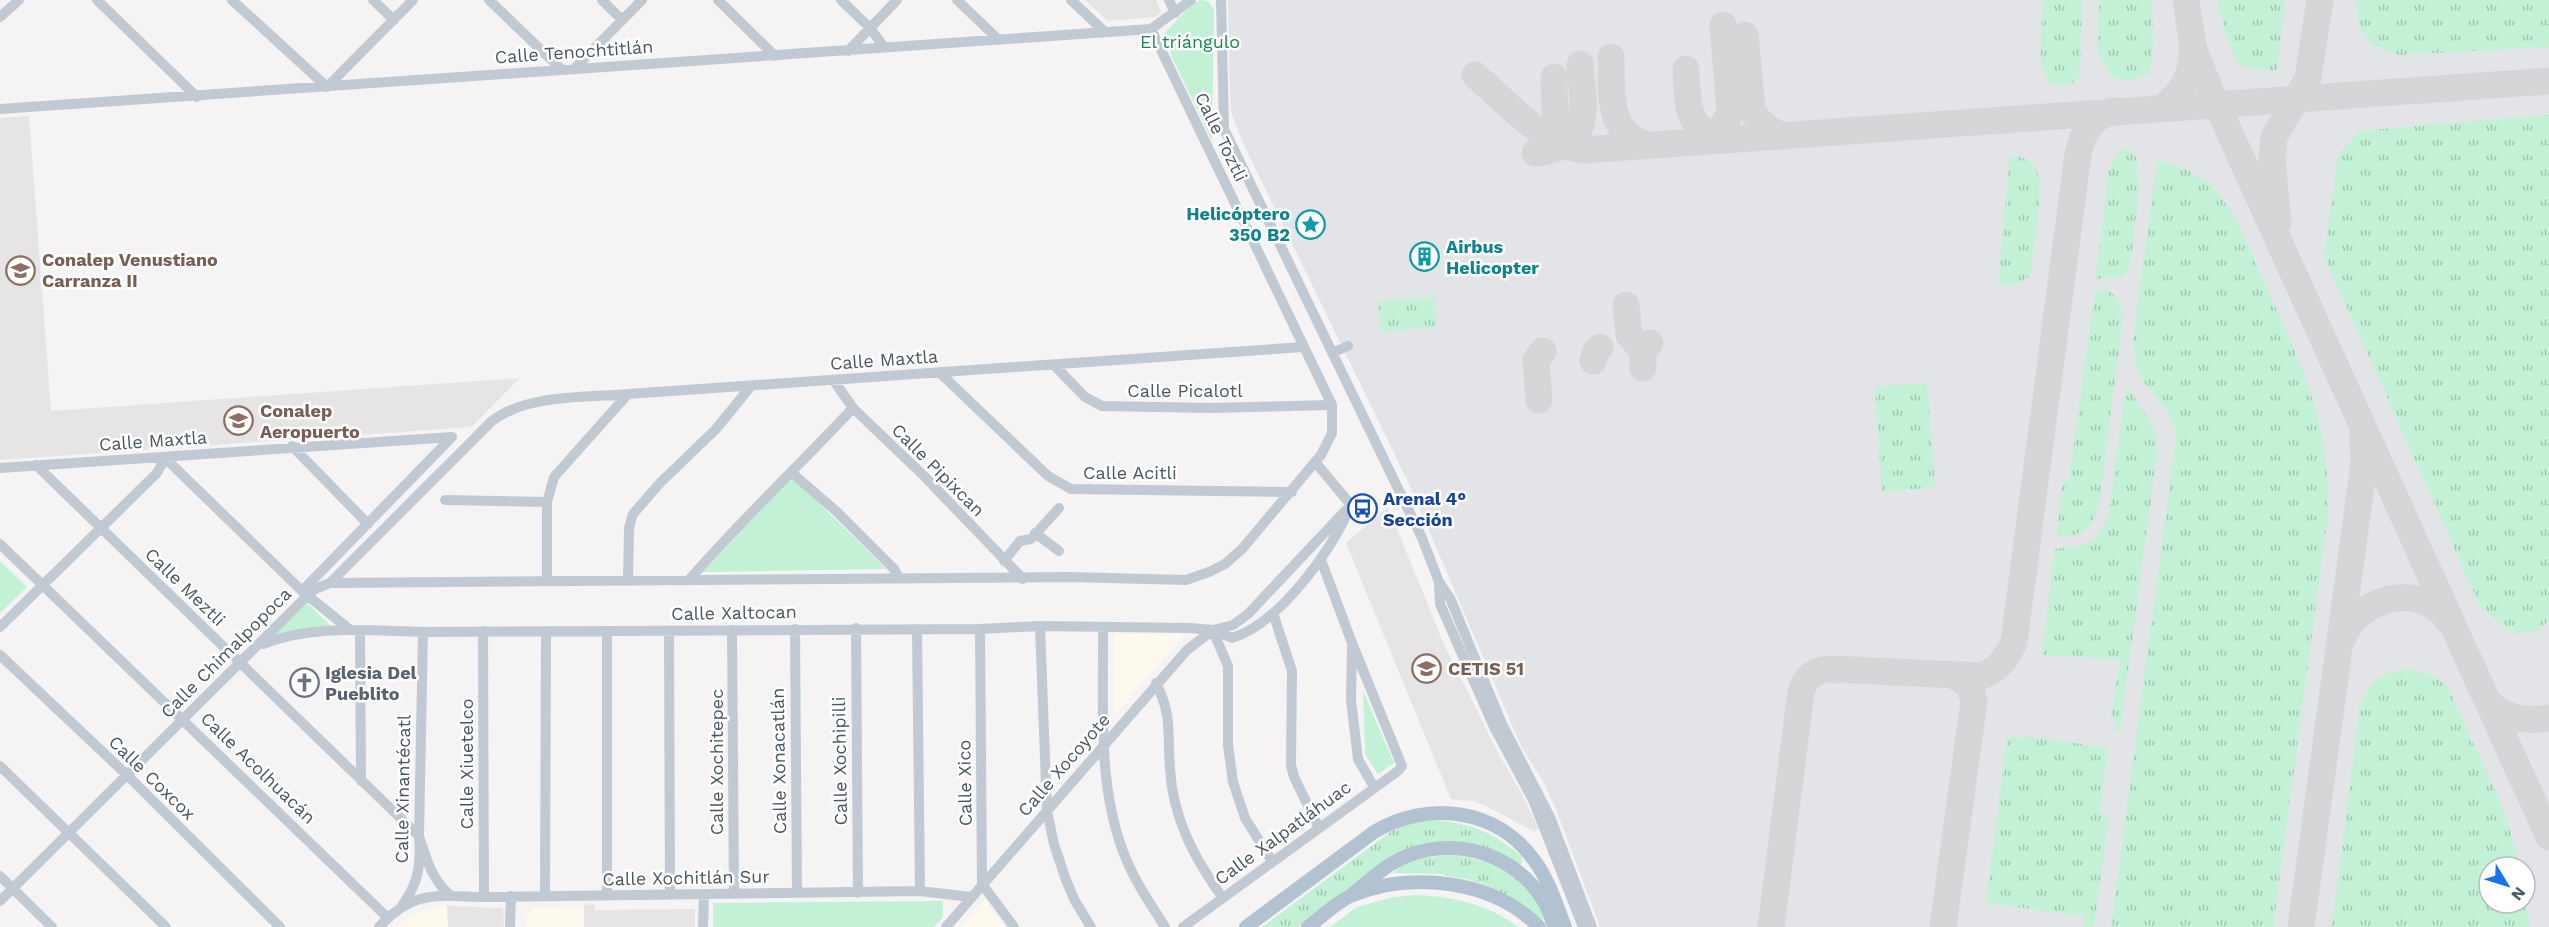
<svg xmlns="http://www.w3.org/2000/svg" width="2549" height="927" viewBox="0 0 2549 927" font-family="'Work Sans',sans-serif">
	<defs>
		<pattern id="grass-tufts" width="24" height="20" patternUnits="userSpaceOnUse" patternTransform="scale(1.5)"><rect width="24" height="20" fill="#c3f1d5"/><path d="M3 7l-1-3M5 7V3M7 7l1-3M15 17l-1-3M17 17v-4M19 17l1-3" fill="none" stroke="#a0c6b0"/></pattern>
	</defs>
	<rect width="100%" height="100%" fill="#f5f3f3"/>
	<path fill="#fdf9ef" d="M 1114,634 L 1184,634 L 1115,715 Z
		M 984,899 L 1004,927 L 960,927 L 984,900 Z
		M 438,906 L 447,906 L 448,927 L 396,927 L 410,916 Z
		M 584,907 L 584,927 L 527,927 L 527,915 L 534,908 Z"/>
	<path fill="#e6e4e5" d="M 1085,0 L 1156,0 L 1161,12 L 1156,17 L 1108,21 Z
		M 29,116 L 51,411 L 520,378 L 471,427 L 0,460 L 0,118 Z
		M 1388,507 L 1443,642 L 1498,753 L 1523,796 L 1538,828 L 1535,832 L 1486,806 L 1473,801 L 1451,799 L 1346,543 Z
		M 595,904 L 595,910 L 695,909 L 695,927 L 584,927 L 584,905 Z
		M 447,906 L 503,908 L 504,927 L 448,927 Z"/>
	<path fill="#e2e4e7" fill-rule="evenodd" d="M 1228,0 L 2549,0 L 2549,927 L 1600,927 L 1557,812 L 1543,781 L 1521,746 L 1409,484 L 1242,141 L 1232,115 L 1230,97 ZM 2489,867 L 2525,867 L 2525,903 L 2489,903 Z"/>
	<path fill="url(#grass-tufts)" d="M 2044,0 L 2082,0 L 2080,73 C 2075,87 2063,88 2050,84 C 2035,70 2042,19 2044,0 Z
		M 2099,0 L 2152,0 L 2153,40 L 2150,74 L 2133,80 L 2116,79 L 2110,74 L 2098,54 Z
		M 2218,0 L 2285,0 L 2277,70 C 2240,70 2235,69 2226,33 C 2223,22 2219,11 2218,0 Z
		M 2357,0 L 2549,0 L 2549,47 L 2399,55 L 2373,46 L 2359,27 Z
		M 2549,115 L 2549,620 L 2539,630 L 2513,634 L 2480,606 L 2324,256 L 2338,156 L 2359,131 Z
		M 2125,148 L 2136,157 L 2139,191 L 2130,265 L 2122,278 L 2096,279 L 2109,167 L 2118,153 Z
		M 2010,156 C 2022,157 2032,159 2037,171 C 2045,190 2032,253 2030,276 L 2015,285 L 1998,286 Z
		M 2157,161 C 2178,164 2198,173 2213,188 C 2238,216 2250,250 2265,284 C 2300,361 2332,428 2328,514 L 2273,927 L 2111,927 L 2176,437 C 2176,414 2155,399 2143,380 C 2136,367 2134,353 2133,338 Z
		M 2095,290 C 2114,290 2120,296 2123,315 L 2100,499 C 2095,525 2083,538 2056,536 L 2063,482 L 2069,480 Z
		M 1434,297 L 1436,327 L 1381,332 L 1378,301 Z
		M 1927,383 L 1935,487 L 1882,492 L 1875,387 Z
		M 2126,386 L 2152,423 L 2158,444 L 2120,732 L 2115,731 L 2115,720 L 2111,718 L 2120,659 L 2042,655 L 2055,549 L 2085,545 L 2094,540 L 2108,520 Z
		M 2411,669 L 2430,674 L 2447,686 L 2501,803 L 2521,867 L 2489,867 L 2489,903 L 2525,903 L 2525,897 L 2530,927 L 2332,927 L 2360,705 C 2371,679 2383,671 2411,669 Z
		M 2032,737 L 2108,748 L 2100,813 L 2109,816 L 2094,927 L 2083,927 L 2084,916 L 1986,903 L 2007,738 Z
		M 1426,820 C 1465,821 1492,830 1522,857 L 1522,863 L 1519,865 C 1439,817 1400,850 1335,899 C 1326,906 1309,923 1298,927 C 1289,927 1272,927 1262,927 L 1393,830 L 1409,823 Z
		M 1455,855 C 1484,859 1521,870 1537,898 C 1541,905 1543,913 1545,921 L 1492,888 L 1470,880 L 1440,874 L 1394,873 C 1405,856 1437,856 1455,855 Z"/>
	<path fill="#c3f1d5" d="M 1200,0 L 1208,1 L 1214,10 L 1212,141 L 1162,36 L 1190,6 Z
		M 791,476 L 886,569 L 703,572 Z
		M 0,561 L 27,587 L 0,613 Z
		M 307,603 L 330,625 L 269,639 Z
		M 1363,691 L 1394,763 L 1378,774 L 1365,754 Z
		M 1417,895 C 1454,897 1488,904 1518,927 L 1330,927 L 1357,907 L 1394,897 Z
		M 943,901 L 943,917 L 934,927 L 713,927 L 713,903 Z"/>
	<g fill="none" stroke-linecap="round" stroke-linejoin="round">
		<path stroke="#d5d6d8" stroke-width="27" d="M 2186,0 L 2193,47 L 2208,85 L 2549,837
			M 1745,35 L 1752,109 C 1758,123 1769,130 1783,136
			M 1611,57 C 1612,92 1606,136 1649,145
			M 1686,69 C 1688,102 1684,125 1719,140
			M 1475,75 C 1503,99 1548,149 1584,150 L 2549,81
			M 1554,77 C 1555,106 1551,128 1578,146
			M 2161,109 C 2183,92 2192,76 2193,47
			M 1701,141 C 1715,135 1726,126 1730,111 L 1723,25
			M 1535,153 C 1596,146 1583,111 1580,64
			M 2278,222 L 2272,160 L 2274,137 L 2308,78 L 2320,0
			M 1626,305 L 1629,335 L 1637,344
			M 1593,361 L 1596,351 L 1600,347
			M 1643,368 L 1643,349 L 1650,343
			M 1539,400 L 1536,360 L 1543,351
			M 2342,640 C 2357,596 2423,580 2450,623
			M 2487,700 C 2503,718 2525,722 2549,718
			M 1771,927 L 1801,692 C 1806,677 1813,670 1830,669 L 1981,676 C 1998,671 2007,657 2014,642 L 2078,154 C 2082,133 2092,116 2114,111
			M 1943,927 L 1974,701 L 1969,685 L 1953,675
			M 2301,927 L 2364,464 L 2363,437"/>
		<path stroke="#c1cad2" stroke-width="10" d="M 97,0 L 197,97
			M 232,0 L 327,87
			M 373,0 L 394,20
			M 489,0 L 561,69
			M 602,0 L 622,20
			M 718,0 L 775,56
			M 841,0 L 870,28 L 884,47
			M 957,0 L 999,40
			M 1071,0 L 1105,32
			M 1169,0 L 1175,13
			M 1221,0 L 1224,129 L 1422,538 L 1439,582 L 1450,598 L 1502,724 L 1550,817 L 1592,927
			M 0,17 L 19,0
			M 848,51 L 897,0
			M 574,69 L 642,0
			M 327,87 L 413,0
			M 0,109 L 1151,29 L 1191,0
			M 1332,353 L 1348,346
			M 1054,365 L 1085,397 L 1102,406 L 1211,408 L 1332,405
			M 940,373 L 1048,476 L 1071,489 L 1292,492
			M 834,381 L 853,408 L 924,476 L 1023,579
			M 292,446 L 368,524
			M 1316,463 L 1351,505
			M 36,465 L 419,836 C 426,858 431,878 449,894
			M 0,468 L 452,437
			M 792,473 L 836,511 L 894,569 L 899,578
			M 445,500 L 547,502
			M 1035,533 L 1059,551
			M 0,544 L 388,918
			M 1004,561 L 1020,541 L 1031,539 L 1059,508
			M 547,580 L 547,502 L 554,477 L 628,394
			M 689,580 C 741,520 799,466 853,408
			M 628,581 L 629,528 L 633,514 L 660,483 L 716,429 L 751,386
			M 330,583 L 1069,577 L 1186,580 L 1209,572 L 1225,564 L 1242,549 L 1321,455 L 1332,433 L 1332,405 L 1151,29
			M 1439,583 L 1440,604 L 1494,727 L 1533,800 L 1583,927
			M 302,591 L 452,437
			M 1273,613 L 1292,671 L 1291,765 L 1294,777 L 1319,828
			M 1040,626 L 1047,811 L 1054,844 L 1066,880 L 1075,901 L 1091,927
			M 0,627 L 157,473 L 165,458 L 302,591 L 349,629
			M 1103,627 C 1104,707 1095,798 1132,872 C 1141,891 1154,909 1165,927
			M 856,628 L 858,893
			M 795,629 L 797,893
			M 917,629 L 920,891
			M 980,629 L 982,884 L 1014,927
			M 732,630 L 734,894
			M 360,631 L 361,781
			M 483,631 L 484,897
			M 607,631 L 607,895
			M 669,631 L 670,895
			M 1213,631 L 1228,666 L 1228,745 L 1233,782 L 1245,818 L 1272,861
			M 263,644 C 314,624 369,631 423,632 L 980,629 L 1040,626 L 1190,628 L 1213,630 L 1232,638 C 1279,624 1332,550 1351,505
			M 1352,648 L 1351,700 L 1358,759 L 1374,787
			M 0,655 L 127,775 L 280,927
			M 1156,683 C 1173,717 1167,734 1170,769 C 1173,819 1194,857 1222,897
			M 0,766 L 166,927
			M 0,876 L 52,927
			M 545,895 L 546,632
			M 0,901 L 307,596 L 315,589 L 330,583 L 492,421 C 527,394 585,398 628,394 L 1303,347
			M 402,906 C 419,882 421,865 419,836 L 423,632
			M 379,927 C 414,889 438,896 484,897 L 920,891 L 971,897
			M 510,927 L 511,896
			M 703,927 L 704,895
			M 946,927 L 1187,650 L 1213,630 L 1233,625 L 1248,614 L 1346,510
			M 1183,927 L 1398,771 L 1402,766 L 1352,643 L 1321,560"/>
		<path stroke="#b3c2d1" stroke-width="14" d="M 1350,896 C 1368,882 1386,864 1407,856 C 1466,832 1539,864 1554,927
			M 1246,927 L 1374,832 C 1427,800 1497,808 1534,860 C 1549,880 1556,904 1565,927
			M 1308,927 C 1322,917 1337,901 1353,895 C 1412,871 1493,880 1539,927"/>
	</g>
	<defs>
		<symbol id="sight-ring" viewBox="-11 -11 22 22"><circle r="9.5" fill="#fff" stroke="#0f9aa8" stroke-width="1.5"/><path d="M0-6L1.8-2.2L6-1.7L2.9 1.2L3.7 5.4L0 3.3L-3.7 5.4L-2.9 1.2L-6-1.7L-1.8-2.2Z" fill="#0f9aa8"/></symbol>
		<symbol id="building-ring" viewBox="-11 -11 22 22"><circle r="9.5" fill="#fff" stroke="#0f9aa8" stroke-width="1.5"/><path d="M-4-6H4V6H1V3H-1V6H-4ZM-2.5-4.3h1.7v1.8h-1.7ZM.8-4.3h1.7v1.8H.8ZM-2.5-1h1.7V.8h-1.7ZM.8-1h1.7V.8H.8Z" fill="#0f9aa8"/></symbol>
		<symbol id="university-ring" viewBox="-11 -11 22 22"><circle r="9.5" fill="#fff" stroke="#8d6e63" stroke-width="1.5"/><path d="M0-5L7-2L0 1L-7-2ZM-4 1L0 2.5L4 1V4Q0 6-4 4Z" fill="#8d6e63"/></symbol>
		<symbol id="bus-ring" viewBox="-11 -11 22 22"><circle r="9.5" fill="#fff" stroke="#1a4fb4" stroke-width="1.5"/><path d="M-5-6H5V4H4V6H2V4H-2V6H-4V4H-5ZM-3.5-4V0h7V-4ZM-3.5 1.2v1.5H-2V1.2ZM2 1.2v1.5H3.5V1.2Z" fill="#1a4fb4"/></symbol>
		<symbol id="church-ring" viewBox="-11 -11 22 22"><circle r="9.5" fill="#fff" stroke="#6b7280" stroke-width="1.5"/><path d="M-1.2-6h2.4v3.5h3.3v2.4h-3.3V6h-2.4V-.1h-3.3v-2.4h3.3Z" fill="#6b7280"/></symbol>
	</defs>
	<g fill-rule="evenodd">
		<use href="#sight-ring" x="1294" y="208" width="33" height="33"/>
		<use href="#building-ring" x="1408" y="240" width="33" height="33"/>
		<use href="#university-ring" x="4" y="254" width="33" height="33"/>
		<use href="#university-ring" x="222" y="404" width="33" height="33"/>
		<use href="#bus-ring" x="1346" y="492" width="33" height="33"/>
		<use href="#university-ring" x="1410" y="652" width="33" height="33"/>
		<use href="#church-ring" x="288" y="666" width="33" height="33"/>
	</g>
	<g text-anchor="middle" stroke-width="5" stroke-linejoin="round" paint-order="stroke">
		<g font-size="18" fill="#17864f" stroke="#fff">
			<text x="1190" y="48">El triángulo</text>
		</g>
		<g font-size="18" fill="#4a5661" stroke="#fff">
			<text transform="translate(574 52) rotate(-4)" y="6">Calle Tenochtitlán</text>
			<text transform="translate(1221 137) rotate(64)" y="6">Calle Toztli</text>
			<text transform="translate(884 360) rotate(-4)" y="6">Calle Maxtla</text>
			<text x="1185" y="397">Calle Picalotl</text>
			<text transform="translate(153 441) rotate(-4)" y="6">Calle Maxtla</text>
			<text transform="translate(938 470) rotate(45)" y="6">Calle Pipixcan</text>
			<text x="1130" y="479">Calle Acitli</text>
			<text transform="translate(185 587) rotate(44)" y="6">Calle Meztli</text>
			<text transform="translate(734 613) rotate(-1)" y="6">Calle Xaltocan</text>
			<text transform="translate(226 653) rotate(-45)" y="6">Calle Chimalpopoca</text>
			<text transform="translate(779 761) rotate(-91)" y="6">Calle Xonacatlán</text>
			<text transform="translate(840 761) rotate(-91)" y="6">Calle Xochipilli</text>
			<text transform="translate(717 762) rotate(-90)" y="6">Calle Xochitepec</text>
			<text transform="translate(467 764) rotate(-90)" y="6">Calle Xiuetelco</text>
			<text transform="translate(1064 765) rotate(-49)" y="6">Calle Xocoyote</text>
			<text transform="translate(258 768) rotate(44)" y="6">Calle Acolhuacán</text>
			<text transform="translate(152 778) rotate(44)" y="6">Calle Coxcox</text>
			<text transform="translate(965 783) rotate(-91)" y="6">Calle Xico</text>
			<text transform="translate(403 789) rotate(-89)" y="6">Calle Xinantécatl</text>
			<text transform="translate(1283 833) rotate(-36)" y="6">Calle Xalpatláhuac</text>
			<text transform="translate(686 878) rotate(-1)" y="6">Calle Xochitlán Sur</text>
		</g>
		<g font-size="18" font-weight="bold" fill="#0d838f" stroke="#fff" text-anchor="end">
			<text x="1290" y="220">Helicóptero<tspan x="1290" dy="21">350 B2</tspan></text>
			<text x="1446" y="253" text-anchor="start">Airbus<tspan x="1446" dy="21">Helicopter</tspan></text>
		</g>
		<g font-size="18" font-weight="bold" fill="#785e54" stroke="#fff" text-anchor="start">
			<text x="42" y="266">Conalep Venustiano<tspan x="42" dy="21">Carranza II</tspan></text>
			<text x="260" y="417">Conalep<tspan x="260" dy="21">Aeropuerto</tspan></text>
			<text x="1448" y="675">CETIS 51</text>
		</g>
		<g font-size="18" font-weight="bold" fill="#164399" stroke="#fff" text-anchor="start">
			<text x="1383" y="505">Arenal 4°<tspan x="1383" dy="21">Sección</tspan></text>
		</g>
		<g font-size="18" font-weight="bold" fill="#5b616d" stroke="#fff" text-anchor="start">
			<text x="325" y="679">Iglesia Del<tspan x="325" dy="21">Pueblito</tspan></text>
		</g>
	</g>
	<g transform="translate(2507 885) rotate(128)"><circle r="28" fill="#ffffff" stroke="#b7bbc0" stroke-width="1.5"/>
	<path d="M0-4.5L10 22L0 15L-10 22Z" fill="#1a73e8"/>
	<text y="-9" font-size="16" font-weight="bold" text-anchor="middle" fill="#4a5661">N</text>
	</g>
</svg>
